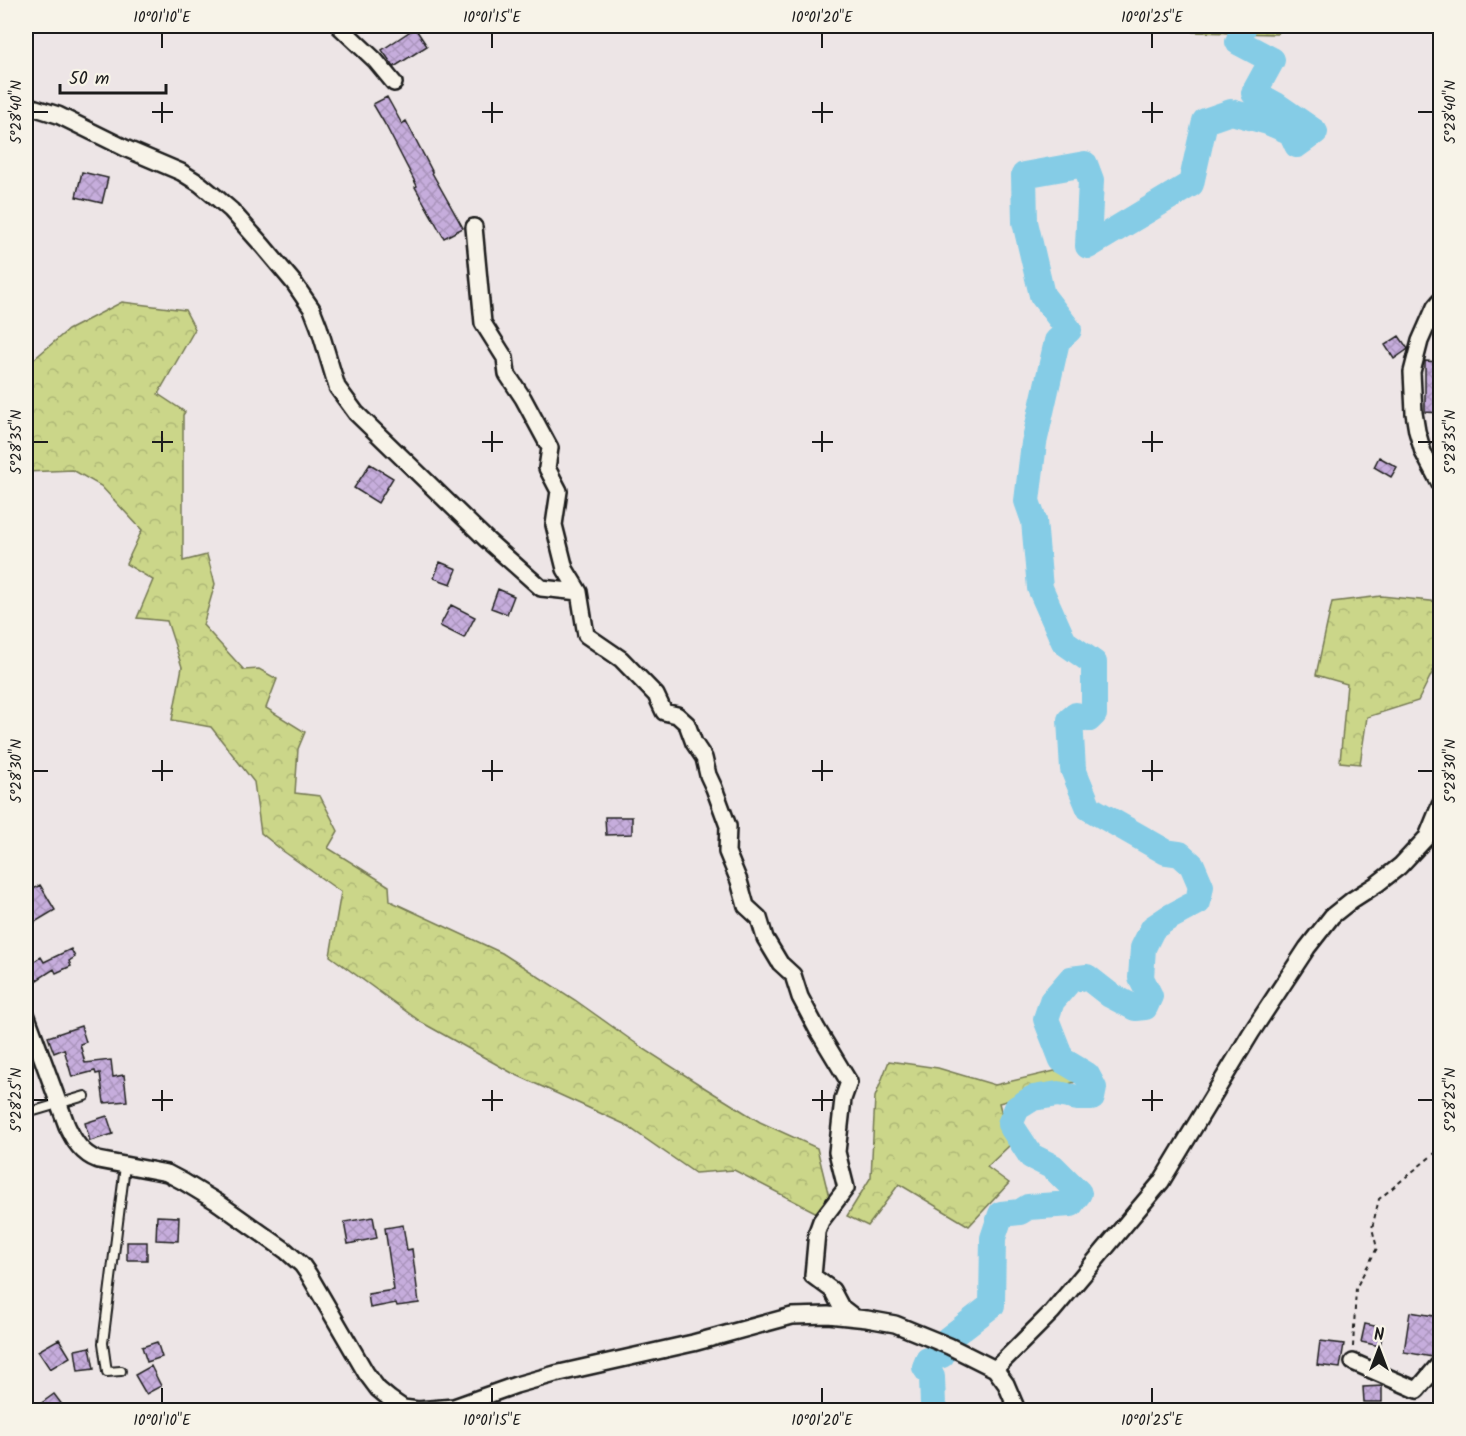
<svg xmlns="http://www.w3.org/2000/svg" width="1466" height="1436" viewBox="0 0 1466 1436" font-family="Kalam,sans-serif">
	<defs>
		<pattern id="forest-crowns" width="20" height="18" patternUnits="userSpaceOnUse" patternTransform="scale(1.5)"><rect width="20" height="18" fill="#cbd689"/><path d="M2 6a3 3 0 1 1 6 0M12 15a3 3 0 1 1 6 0" fill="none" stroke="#aeb776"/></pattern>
		<pattern id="building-cross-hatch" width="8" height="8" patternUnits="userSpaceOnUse" patternTransform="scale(1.5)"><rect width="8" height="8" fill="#c6addc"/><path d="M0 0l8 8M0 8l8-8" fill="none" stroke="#aa94bc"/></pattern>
	</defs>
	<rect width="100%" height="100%" fill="#ede5e6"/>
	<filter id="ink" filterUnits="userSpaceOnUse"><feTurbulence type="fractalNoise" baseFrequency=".0167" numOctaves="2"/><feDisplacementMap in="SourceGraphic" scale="12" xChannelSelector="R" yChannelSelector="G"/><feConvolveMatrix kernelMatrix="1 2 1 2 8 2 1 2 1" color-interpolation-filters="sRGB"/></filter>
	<g filter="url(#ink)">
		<path fill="url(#forest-crowns)" stroke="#747952" stroke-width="1.5" d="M 1179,26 L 1285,26 L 1277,34 L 1193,32 Z
			M 122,302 L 185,310 L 195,329 L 158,394 L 185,412 L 183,415 L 183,561 L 207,555 L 215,584 L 203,625 L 244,670 L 259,669 L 277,679 L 266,708 L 305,732 L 298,749 L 295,793 L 320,796 L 338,831 L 328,848 L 389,886 L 390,901 L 502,953 L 575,1000 L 641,1047 L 705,1088 L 760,1122 L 817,1148 L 829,1197 L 819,1214 L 734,1170 L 695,1173 L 624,1124 L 512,1073 L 421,1022 L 330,956 L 341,892 L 283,851 L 261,833 L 254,782 L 211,727 L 172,720 L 182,667 L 167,621 L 137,618 L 153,580 L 126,564 L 142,530 L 101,486 L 73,470 L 26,472 L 26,366 L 68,330 Z
			M 1381,596 L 1440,602 L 1440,657 L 1418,701 L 1367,717 L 1360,764 L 1340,762 L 1347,684 L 1316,675 L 1332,602 Z
			M 889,1061 L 938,1068 L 995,1085 L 1063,1069 L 1083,1080 L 999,1103 L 1010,1145 L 987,1167 L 1009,1183 L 969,1226 L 899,1184 L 868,1226 L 847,1216 L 871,1177 L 875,1097 Z"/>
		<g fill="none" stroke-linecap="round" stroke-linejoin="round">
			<path stroke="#85cce6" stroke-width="26" d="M 936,1410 L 933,1405 L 932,1377 L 925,1367 L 928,1360 L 942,1355 L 948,1339 L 992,1305 L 993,1238 L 1001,1214 L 1020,1212 L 1028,1207 L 1071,1204 L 1079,1193 L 1053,1167 L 1031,1156 L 1010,1124 L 1017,1108 L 1033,1098 L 1058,1094 L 1078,1098 L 1092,1098 L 1094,1088 L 1087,1075 L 1062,1060 L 1046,1019 L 1052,1001 L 1071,979 L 1087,977 L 1110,995 L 1135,1008 L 1145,1007 L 1150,996 L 1141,978 L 1143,948 L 1153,928 L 1168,918 L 1198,902 L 1201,886 L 1192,865 L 1180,854 L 1166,852 L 1089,808 L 1073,769 L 1070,720 L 1076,715 L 1089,719 L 1094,714 L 1094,663 L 1064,642 L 1040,588 L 1034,521 L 1027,501 L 1034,443 L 1057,341 L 1069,330 L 1042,295 L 1025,222 L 1024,175 L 1085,164 L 1091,180 L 1088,246 L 1191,184 L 1205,121 L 1231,112 L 1268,122 L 1291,132 L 1297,145 L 1315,132 L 1276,105 L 1254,93 L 1272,60 L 1238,42 L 1244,26"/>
		</g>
		<path fill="url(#building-cross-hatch)" stroke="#1c1c1c" stroke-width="1.5" d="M 415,28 L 427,46 L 394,67 L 382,50 Z
			M 387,97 L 402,124 L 406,121 L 432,171 L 431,171 L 463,228 L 444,238 L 415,187 L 417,186 L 386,126 L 373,104 Z
			M 82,172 L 108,178 L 102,203 L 76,197 Z
			M 1399,336 L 1408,349 L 1394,359 L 1385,345 Z
			M 1425,361 L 1440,362 L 1440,413 L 1425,412 Z
			M 1379,457 L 1397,467 L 1391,477 L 1374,467 Z
			M 370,464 L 393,478 L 378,503 L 354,488 Z
			M 440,562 L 457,569 L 451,584 L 434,578 Z
			M 498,589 L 514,596 L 507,614 L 491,608 Z
			M 451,605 L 475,617 L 464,638 L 440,626 Z
			M 605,817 L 632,817 L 632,834 L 606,835 Z
			M 40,885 L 55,910 L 35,922 L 26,906 L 26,893 Z
			M 71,949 L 75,957 L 69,961 L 71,966 L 56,973 L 54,969 L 34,982 L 26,966 L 41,957 L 44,962 Z
			M 81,1026 L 86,1042 L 80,1044 L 85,1063 L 111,1060 L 113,1077 L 124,1075 L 127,1101 L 104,1103 L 100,1073 L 96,1074 L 95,1071 L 72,1077 L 64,1049 L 54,1053 L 48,1037 Z
			M 107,1116 L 113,1134 L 90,1141 L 85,1123 Z
			M 157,1216 L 179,1217 L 178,1241 L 156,1240 Z
			M 373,1217 L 377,1238 L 348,1244 L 344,1222 Z
			M 403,1225 L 407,1250 L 412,1249 L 419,1303 L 397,1306 L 396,1303 L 370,1308 L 368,1294 L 394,1290 L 385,1228 Z
			M 127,1242 L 147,1242 L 147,1260 L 127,1260 Z
			M 1410,1312 L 1440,1317 L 1440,1353 L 1432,1357 L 1404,1352 Z
			M 1365,1324 L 1384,1328 L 1380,1346 L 1361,1342 Z
			M 59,1339 L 70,1357 L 50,1369 L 38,1351 Z
			M 1320,1341 L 1344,1344 L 1340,1368 L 1317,1365 Z
			M 157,1342 L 162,1357 L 147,1362 L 142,1347 Z
			M 90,1347 L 94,1369 L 78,1371 L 75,1350 Z
			M 151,1366 L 161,1386 L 146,1394 L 135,1375 Z
			M 1382,1386 L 1382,1402 L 1364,1402 L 1363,1387 Z
			M 54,1394 L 66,1410 L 32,1410 Z"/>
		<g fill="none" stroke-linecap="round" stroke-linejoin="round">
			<defs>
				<path id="lane" d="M 34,1111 L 85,1096
					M 121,1371 L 107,1372 L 103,1343 L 125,1166"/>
				<path id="street" d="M 339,26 L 375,60 L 394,83
					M 26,105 L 58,115 L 127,149 L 181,172 L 200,184 L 217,198 L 231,210 L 263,246 L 294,283 L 305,299 L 312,309 L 319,327 L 337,387 L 356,413 L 487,540 L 541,588 L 579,592
					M 474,227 L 483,323 L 505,358 L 507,374 L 523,398 L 550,448 L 547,468 L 559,491 L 554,525 L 565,569 L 579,592 L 586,635 L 621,659 L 656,695 L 664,712 L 677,715 L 687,724 L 694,743 L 704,758 L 708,775 L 714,788 L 728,826 L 727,852 L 739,881 L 746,906 L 759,918 L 765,938 L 780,963 L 793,975 L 800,997 L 817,1029 L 849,1082 L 843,1099 L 837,1152 L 846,1188 L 821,1221 L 817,1232 L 813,1276 L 832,1290 L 841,1307 L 854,1317
					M 1440,301 L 1435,307 L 1420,341 L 1412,372 L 1414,413 L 1417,431 L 1423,452 L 1440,484
					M 26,1014 L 67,1126 C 74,1141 82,1154 98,1160 L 167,1173 L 184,1182 L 217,1202 L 285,1250 L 302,1265 L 309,1275 L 366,1373 L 378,1389 L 390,1399 L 403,1408 L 418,1410 L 454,1407 L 516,1385 L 555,1374 L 693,1343 L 792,1316 L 828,1315 L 867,1319 L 895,1324 L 949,1346 L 995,1369 L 1006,1384 L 1017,1410
					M 1353,1362 L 1417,1390 L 1440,1363
					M 995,1369 L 1052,1312 L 1161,1182 L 1251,1033 L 1307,948 L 1332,916 L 1352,900 L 1377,884 L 1400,866 L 1427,837 L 1440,805"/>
			</defs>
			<use href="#lane" stroke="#1c1c1c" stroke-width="12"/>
			<use href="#street" stroke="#1c1c1c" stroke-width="20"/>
			<path stroke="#1c1c1c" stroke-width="2" stroke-dasharray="4.5 4.5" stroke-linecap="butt" d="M 1353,1347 L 1356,1288 L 1377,1248 L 1372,1228 L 1379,1199 L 1440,1149"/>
			<use href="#lane" stroke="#f7f3e8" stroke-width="8"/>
			<use href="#street" stroke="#f7f3e8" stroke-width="15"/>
		</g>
	</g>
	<path fill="none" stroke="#1c1c1c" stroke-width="2" d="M 162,33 L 162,48M 492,33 L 492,48M 822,33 L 822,48M 1152,33 L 1152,48M 162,102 L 162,123M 492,102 L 492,123M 822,102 L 822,123M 1152,102 L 1152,123M 33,112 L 48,112M 152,112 L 173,112M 482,112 L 503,112M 812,112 L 833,112M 1142,112 L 1163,112M 1418,112 L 1433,112M 162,431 L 162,452M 492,431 L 492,452M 822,431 L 822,452M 1152,431 L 1152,452M 33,442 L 48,442M 152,442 L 173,442M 482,442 L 503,442M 812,442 L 833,442M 1142,442 L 1163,442M 1418,442 L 1433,442M 162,760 L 162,781M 492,760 L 492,781M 822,760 L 822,781M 1152,760 L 1152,781M 33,771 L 48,771M 152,771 L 173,771M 482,771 L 503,771M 812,771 L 833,771M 1142,771 L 1163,771M 1418,771 L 1433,771M 162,1090 L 162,1111M 492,1090 L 492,1111M 822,1090 L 822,1111M 1152,1090 L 1152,1111M 33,1100 L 48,1100M 152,1100 L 173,1100M 482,1100 L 503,1100M 812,1100 L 833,1100M 1142,1100 L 1163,1100M 1418,1100 L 1433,1100M 162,1388 L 162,1403M 492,1388 L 492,1403M 822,1388 L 822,1403M 1152,1388 L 1152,1403"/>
	<rect width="1466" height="1436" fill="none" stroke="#f7f3e8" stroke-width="66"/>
	<g transform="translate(1379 1349)" stroke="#f7f3e8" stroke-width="4.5" paint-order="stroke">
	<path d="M0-4.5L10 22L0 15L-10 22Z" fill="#1c1c1c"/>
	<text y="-9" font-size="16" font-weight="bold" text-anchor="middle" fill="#1c1c1c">N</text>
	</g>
	<path d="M60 84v9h106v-9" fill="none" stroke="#1c1c1c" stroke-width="3"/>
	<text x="69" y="84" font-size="18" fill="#1c1c1c" stroke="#f7f3e8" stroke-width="4.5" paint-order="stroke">50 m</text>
	<rect x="33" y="33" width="1400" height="1370" fill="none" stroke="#1c1c1c" stroke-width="2"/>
	<g font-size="15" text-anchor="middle" fill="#1c1c1c">
		<text x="162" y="22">10°01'10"E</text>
		<text x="492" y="22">10°01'15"E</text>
		<text x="822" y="22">10°01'20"E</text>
		<text x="1152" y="22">10°01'25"E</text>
		<text transform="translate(16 112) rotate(-90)" y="5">5°28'40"N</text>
		<text transform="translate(1450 112) rotate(-90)" y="5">5°28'40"N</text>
		<text transform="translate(16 442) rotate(-90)" y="5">5°28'35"N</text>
		<text transform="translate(1450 442) rotate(-90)" y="5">5°28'35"N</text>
		<text transform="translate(16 771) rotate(-90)" y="5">5°28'30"N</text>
		<text transform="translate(1450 771) rotate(-90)" y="5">5°28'30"N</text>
		<text transform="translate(16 1100) rotate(-90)" y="5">5°28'25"N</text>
		<text transform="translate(1450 1100) rotate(-90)" y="5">5°28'25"N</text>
		<text x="162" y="1425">10°01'10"E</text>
		<text x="492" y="1425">10°01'15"E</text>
		<text x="822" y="1425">10°01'20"E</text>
		<text x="1152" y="1425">10°01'25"E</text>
	</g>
</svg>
